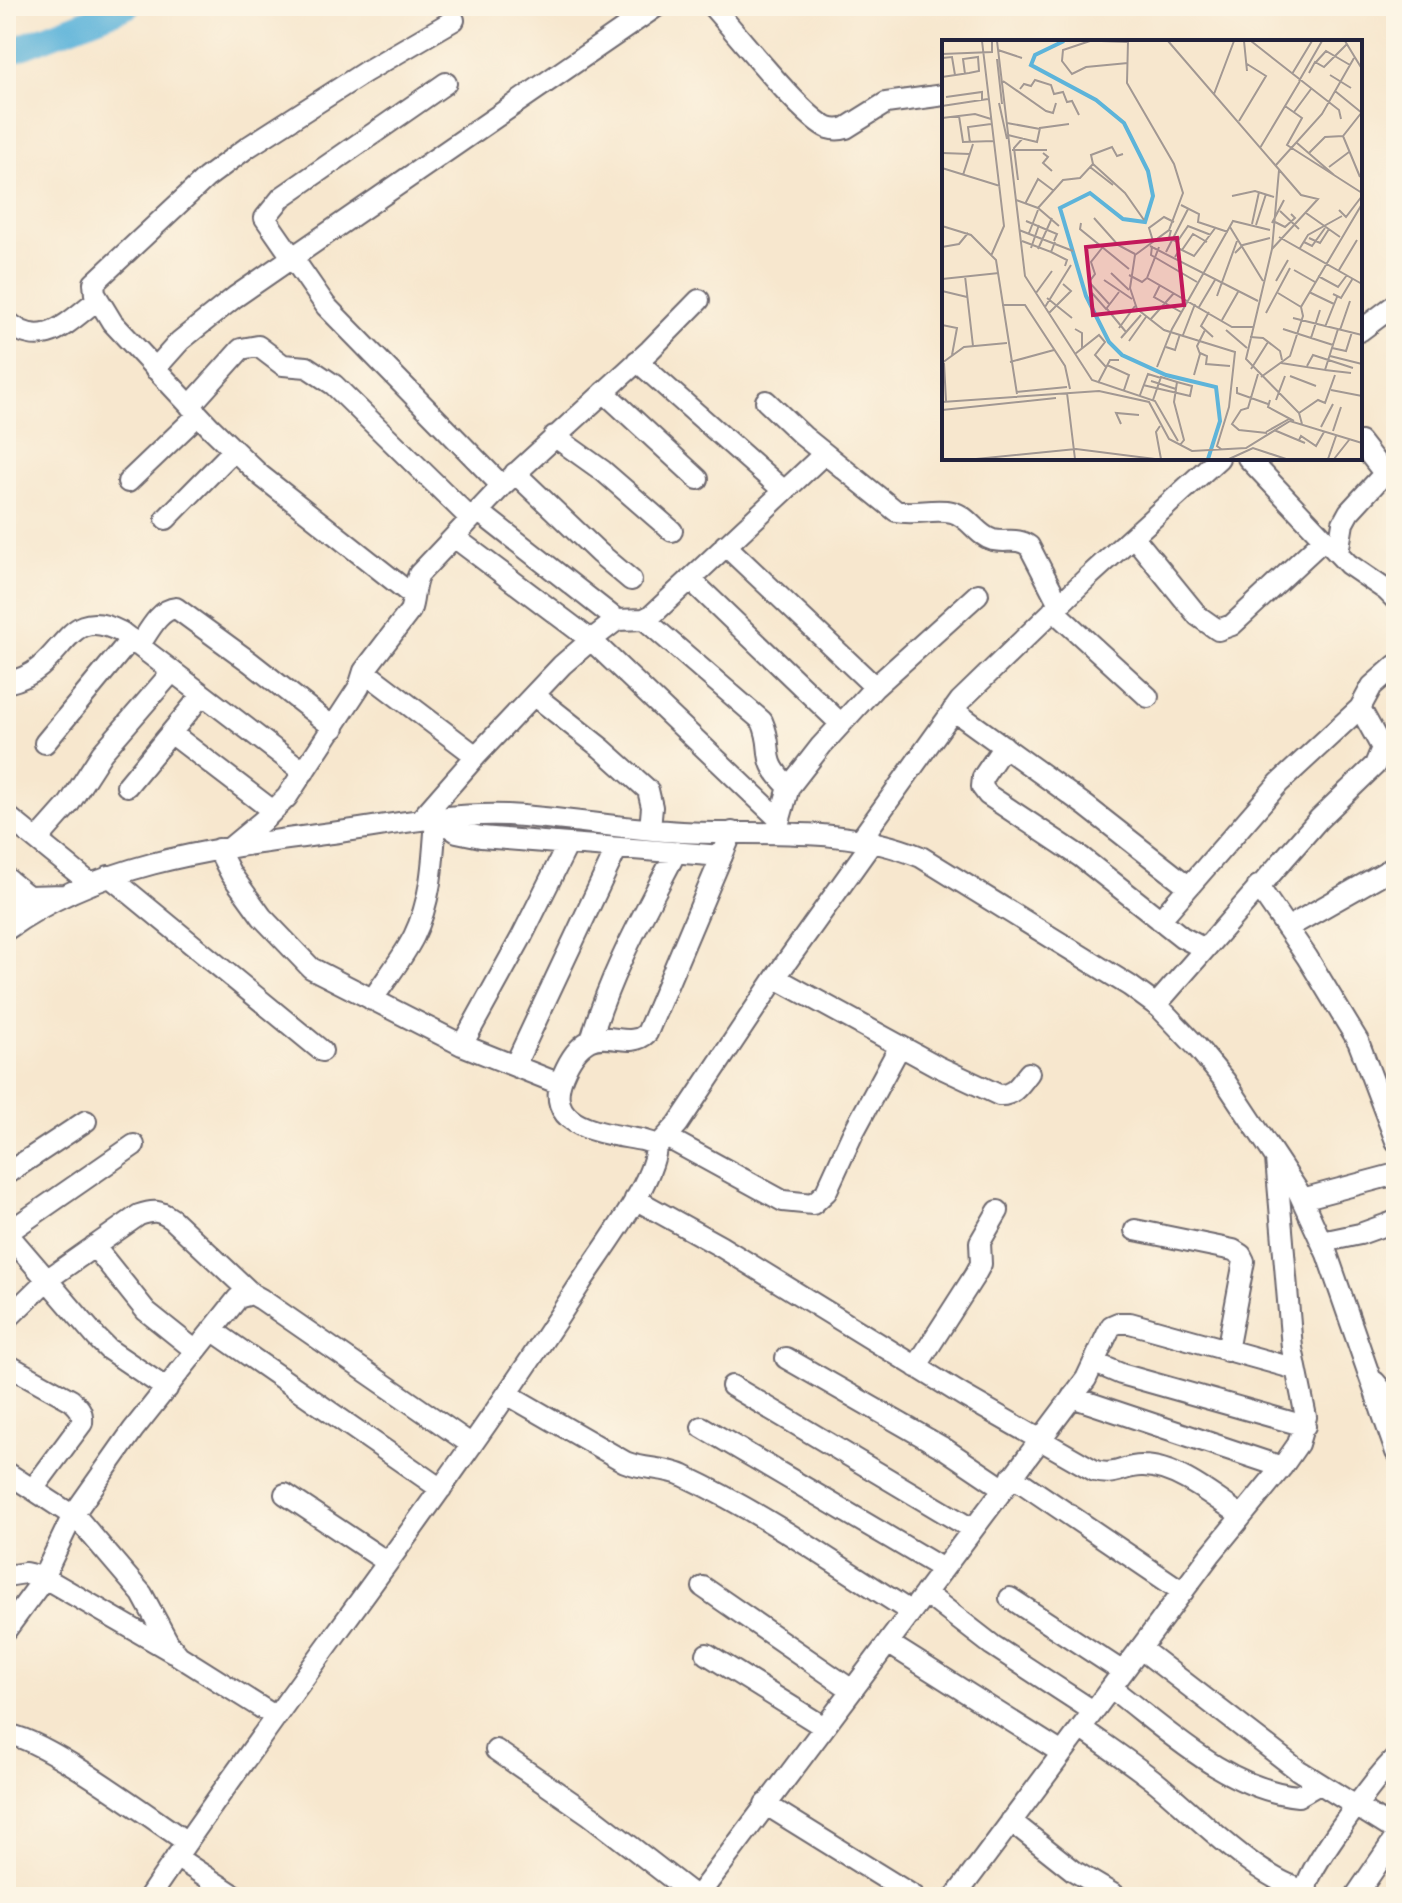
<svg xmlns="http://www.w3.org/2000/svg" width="1402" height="1903" viewBox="0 0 1402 1903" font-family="'Indie Flower',sans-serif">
	<rect width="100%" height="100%" fill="#fcf5e5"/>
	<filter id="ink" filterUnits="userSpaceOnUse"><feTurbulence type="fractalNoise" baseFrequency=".0125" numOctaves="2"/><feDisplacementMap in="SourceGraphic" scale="16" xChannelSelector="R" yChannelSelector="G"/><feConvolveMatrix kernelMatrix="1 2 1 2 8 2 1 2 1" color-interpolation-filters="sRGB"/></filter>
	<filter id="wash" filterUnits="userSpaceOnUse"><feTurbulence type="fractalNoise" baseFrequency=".006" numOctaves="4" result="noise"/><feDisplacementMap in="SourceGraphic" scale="32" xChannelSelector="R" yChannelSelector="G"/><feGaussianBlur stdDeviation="1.8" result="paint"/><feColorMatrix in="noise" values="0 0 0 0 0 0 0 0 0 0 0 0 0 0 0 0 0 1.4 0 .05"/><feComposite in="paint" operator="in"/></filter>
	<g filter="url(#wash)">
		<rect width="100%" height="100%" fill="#f7e7ce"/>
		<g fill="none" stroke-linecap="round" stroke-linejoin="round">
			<path stroke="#5db4da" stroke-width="26" d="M 6,53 L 127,6"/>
		</g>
	</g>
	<g filter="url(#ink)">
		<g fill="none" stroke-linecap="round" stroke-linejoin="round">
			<defs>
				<path id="minor" d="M 712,6 C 735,31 802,117 828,128 C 834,130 840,130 846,128 L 886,103 L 944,95
					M 446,83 L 282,197 L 265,218 L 326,306 L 502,486
					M 6,320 C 41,354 68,322 97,300
					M 1360,331 L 1396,304
					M 637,361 L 784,491
					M 155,369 L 180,341 L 235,297 L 657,6
					M 604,392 L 698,479
					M 766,401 L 803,436 L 896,511 C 915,515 934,508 952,512 C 969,516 977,536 993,540 C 1007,543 1017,537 1029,546 L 1059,604
					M 190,406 L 241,349 L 258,346 L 283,365 L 307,367 L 334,385 L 471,519
					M 554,436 L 603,471 L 672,531
					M 1360,442 L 1384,473
					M 1248,458 L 1348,564 L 1386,590 L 1396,600
					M 515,473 L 599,553 L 631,580
					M 128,482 L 198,415
					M 478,511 L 617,620
					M 166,519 L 234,450
					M 1133,536 L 1198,616 L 1218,630 L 1232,625 L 1324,539
					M 454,537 L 591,640 L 779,819
					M 725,545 L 875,687
					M 1338,553 L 1343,523 L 1349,512 L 1396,461
					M 690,579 L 841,724
					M 412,595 L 260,475 L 210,427 L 112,322 L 95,294 L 94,283 L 206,178 L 248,147 L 365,72 L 454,20
					M 1053,610 L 1148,697
					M 644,619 L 762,721 C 776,753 758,757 789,787
					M 139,646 C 148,633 159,609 176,608 L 250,662 L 334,728
					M 364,671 L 476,756
					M 6,683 C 19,680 30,676 40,667 C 69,642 76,608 121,632 L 304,772
					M 534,695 L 601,748 L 648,790 L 652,807 L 650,829
					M 953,710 L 1086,806 L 1188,886
					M 171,733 L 273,811
					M 45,743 L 131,639
					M 1004,746 L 983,777 L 982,787 L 988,795 L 1081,857 L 1182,937 L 1205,949
					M 127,786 L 202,695
					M 6,815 L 91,884
					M 420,820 L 476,756 L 562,665 L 591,640 L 617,620 L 644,619 L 652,615 L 824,454
					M 777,829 L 789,787 L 821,746 L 875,687 L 978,594
					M 861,839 L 960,701 L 1087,578 L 1219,458
					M 37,840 L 69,804 L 102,753 L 172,672
					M 231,847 L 266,818 L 287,797 L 359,687 L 364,671 L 410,611 C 415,598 412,589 419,574 L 502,486 L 650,350 L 699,300
					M 218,849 L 231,874 L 262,917 L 311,968 L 462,1045 L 560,1084
					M 109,876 L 322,1051
					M 6,878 L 28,896
					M 1258,886 L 1307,957 L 1358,1041 L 1396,1141
					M 6,906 L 28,896 L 64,895
					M 1160,920 L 1279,783 L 1360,708
					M 1287,928 L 1396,866
					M 6,930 C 104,859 223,848 339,832 C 395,824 451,813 507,815 C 566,818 623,829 682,832 C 763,836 844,825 921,857 L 1130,986 L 1160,1008 L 1197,1047 L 1225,1081 L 1298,1191 L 1327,1254 L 1396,1452
					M 776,978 L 937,1066 L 999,1095 C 1014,1096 1020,1084 1029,1073
					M 372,1000 C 386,979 403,958 414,936 C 432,899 433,859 436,818 L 457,832 L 481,837 L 722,856
					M 1156,1005 L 1319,819 L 1375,765 L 1382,748 L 1360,708 L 1372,686 L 1396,665
					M 591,1040 C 610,973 644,914 676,852
					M 462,1045 L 521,938 L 568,844
					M 515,1065 L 617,848
					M 666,1137 L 783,1201 L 813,1204 L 826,1192 L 853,1133 L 900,1046
					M 656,1148 L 678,1124 L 780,971 L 873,841
					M 6,1174 L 86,1121
					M 635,1199 L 720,1246 L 964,1396 L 1095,1471 C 1117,1477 1124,1465 1143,1466 C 1177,1466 1215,1498 1242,1516
					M 1302,1199 L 1396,1174
					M 1135,1230 L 1233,1250 L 1241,1255 L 1244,1261 L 1227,1351
					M 6,1232 L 97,1338 L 108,1349 L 167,1389
					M 7,1233 L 134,1145
					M 1322,1242 L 1360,1234 L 1396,1221
					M 94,1246 L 146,1311 L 196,1351
					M 6,1320 L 48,1279 L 139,1215 C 153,1210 159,1210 172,1219 L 252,1294
					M 212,1330 L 441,1489
					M 786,1358 L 945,1449 L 1003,1488
					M 1095,1363 L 1121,1374 L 1305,1426
					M 6,1364 L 71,1400 C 80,1408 83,1412 82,1423 L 33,1489
					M 916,1367 L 975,1275 L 981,1264 L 980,1242 L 998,1211
					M 1375,1382 L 1396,1407
					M 732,1386 L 972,1529
					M 507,1394 L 625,1462 C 644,1470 666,1467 684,1476 C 763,1513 837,1565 911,1612
					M 1072,1397 L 1282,1467
					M 702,1427 L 943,1569
					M 6,1472 L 78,1519 L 142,1594 L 169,1644 L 179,1656 L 276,1717
					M 1012,1476 L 1183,1592
					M 285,1494 L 387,1562
					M 6,1576 L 25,1573 L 43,1577 L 173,1652
					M 703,1587 L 852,1690
					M 925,1593 L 992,1645 L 1093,1711
					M 1010,1598 L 1123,1672
					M 6,1630 L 40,1584 L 73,1515 L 133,1430 L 238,1298 L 252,1294 L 261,1299 L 472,1445
					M 888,1643 L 1062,1753
					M 1141,1649 L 1298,1770 L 1396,1831
					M 707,1654 L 824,1727
					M 1111,1688 C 1167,1730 1226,1789 1298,1796 L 1319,1784
					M 1081,1728 C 1106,1746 1132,1763 1157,1783 C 1197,1816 1258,1880 1307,1891
					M 6,1735 C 37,1733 155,1821 187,1842
					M 496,1750 L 590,1815 L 696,1897
					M 765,1804 L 915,1897
					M 1011,1821 L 1074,1871 L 1118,1897
					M 176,1857 L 237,1897
					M 149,1897 C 289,1690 445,1495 580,1284 C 602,1250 652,1186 656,1148 L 652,1143 L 642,1140 C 607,1133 541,1130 563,1075 C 568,1063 576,1048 589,1041 C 608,1031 631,1049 647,1033 L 732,832
					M 697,1897 L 1086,1379 L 1111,1326 L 1118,1323 L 1130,1323 L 1296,1369
					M 955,1897 L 1210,1555 L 1282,1467 L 1298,1444 L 1306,1417 L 1292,1348 L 1276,1159
					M 1309,1897 C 1307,1892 1306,1891 1307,1885 C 1311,1864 1378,1774 1396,1758
					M 1355,1897 L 1396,1837"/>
			</defs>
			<use href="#minor" stroke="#6d676e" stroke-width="24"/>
			<use href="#minor" stroke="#fff" stroke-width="20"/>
		</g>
	</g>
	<g transform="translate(942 40)">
		<rect width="420" height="420" fill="#f7e7ce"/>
		<path fill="none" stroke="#5db4da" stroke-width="4" d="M 122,1 L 93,15 L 89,25 L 154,60 L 182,83 L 206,131 L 211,156 L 203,182 L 181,179 L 148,153 L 118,168 L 144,256 L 167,302 L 180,315 L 224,335 L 274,347 L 278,381 L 266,419"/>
		<path fill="none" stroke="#a29893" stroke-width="2" d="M 40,1 L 62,186 L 49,216M 55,1 L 83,236 L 150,340 L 213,361 L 236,401M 148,1 L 121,10 L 120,21 L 130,34 L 144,27 L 186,23M 159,1 L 186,2M 186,1 L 185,43 L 232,124 L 241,153 L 227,190 L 193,215 L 188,248 L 195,269 L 222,290 L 293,312 L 287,367 L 275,406 L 279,409M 226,1 L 359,155 L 376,159 L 330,209M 302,1 L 305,31M 309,1 L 397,70 L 399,79M 403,1 L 420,29M 56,10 L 80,18M 0,14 L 50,12 L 50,1M 0,18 L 10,17 L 13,35M 55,19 L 60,64M 374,22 L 384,11 L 408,25M 367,33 L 373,22 L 382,27 L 405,4M 350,34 L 370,1M 388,35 L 409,48M 0,37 L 27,33 L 37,31 L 36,17 L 21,19 L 23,34M 61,41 L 104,71 L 111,73 L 114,63M 357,41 L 380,1M 78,49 L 82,44 L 89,46 L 93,40 L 109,45 L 112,54 L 121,52 L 125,62 L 130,61 L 137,75M 393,51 L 420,73M 272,54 L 292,1M 4,57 L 40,52 L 40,60M 57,63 L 65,99M 0,66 L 46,59M 343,66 L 360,78 L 345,105 L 420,153M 352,72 L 369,49M 17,76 L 21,102 L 52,101M 0,78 L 33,74 L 49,79M 297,81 L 324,36 L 305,24M 65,83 L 98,89M 66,95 L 95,102 L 98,88 L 127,84M 401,96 L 418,137M 28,103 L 26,87 L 49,84M 355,103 L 392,135M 318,108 L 358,41M 70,110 L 105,110M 0,113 L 28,114M 101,113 L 106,117 L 101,123 L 110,131M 367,113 L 383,97 L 401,96 L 420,72M 151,124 L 183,153 L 202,180M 334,125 L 380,74 L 412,18M 148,127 L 171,145M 387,127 L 407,112M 0,128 L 58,146M 337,130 L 330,209 L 304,319 L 357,373 L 360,384M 21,135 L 31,104M 76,140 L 72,108 L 81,98M 290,156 L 313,151 L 332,157M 74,160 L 96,168 L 117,186M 83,164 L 96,139 L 112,151M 239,165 L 257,174 L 256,182 L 286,192M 96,168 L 121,140 L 138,138 L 151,124 L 149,115 L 170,107 L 175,116 L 181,114M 397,170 L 404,177 L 420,156M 338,171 L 357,189M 364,173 L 398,197M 152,178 L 176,205 L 193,214M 84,181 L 115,194 L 112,201M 333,182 L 343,187 L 353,178 L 349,174M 139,183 L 138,189 L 187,229M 330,183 L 342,160M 310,184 L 317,152M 314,185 L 324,154M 0,186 L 29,195 L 54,220 L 75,354M 288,187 L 321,241M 77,190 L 131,211M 229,190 L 227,198 L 235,202 L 246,186 L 269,195M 87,193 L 96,170M 337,197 L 420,244M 367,198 L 378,203 L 387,189M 80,201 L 109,212 L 113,202M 211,201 L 207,188 L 222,177 L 232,182M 362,202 L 370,206 L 383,188M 208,206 L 316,261M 210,206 L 209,215 L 255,242M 0,207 L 17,204 L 26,193M 89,208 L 97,185M 160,208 L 149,222 L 153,234 L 147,242 L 168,265M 358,208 L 366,195 L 400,176M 96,209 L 110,178M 240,210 L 251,194 L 265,202M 109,212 L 125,220 L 123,226M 224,212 L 246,169M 293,213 L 301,205 L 328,198M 233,217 L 238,209 L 252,216 L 274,187M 352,230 L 373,242M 397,230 L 415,200M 169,233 L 187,250M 187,235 L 200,242 L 205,238 L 290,287 L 312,287M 23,236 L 31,306M 376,236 L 396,247 L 405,235M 205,238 L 217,207M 0,239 L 57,233M 162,240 L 190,259M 334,241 L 346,220M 218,245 L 212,257 L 239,272M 0,251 L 25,257M 367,252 L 392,264M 94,253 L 110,231M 150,253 L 164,269 L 177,252M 336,253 L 359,267M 391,254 L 399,258 L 411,238M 275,256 L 295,201M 105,258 L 130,278M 60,265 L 83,265 L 123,326 L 128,349M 103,267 L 129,225M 257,267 L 273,240M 165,269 L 184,292M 267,272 L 259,286 L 271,297M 107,273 L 129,251 L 121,244M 324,273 L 348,228M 351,278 L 420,295M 208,280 L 232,253M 280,280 L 296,252M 0,285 L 15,288 L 10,315M 383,287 L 395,257M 177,288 L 193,266M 133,289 L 140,293 L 140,309M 341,289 L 391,305M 284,290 L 305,308M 398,290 L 408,261M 241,295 L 253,264M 308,297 L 321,298 L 338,311 L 340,320M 179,298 L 199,275M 369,298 L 378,270M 187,301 L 204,277M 224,307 L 233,310 L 238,294M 390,308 L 404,311 L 410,292M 258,313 L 265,316 L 264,324 L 288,326M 133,314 L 157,295 L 163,302 L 153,315 L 164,327M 388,316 L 420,324M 68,322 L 112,310M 0,323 L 22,307 L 65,303M 2,323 L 4,361M 339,323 L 383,330 L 396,289M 165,325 L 187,335 L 182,350M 365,326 L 371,315 L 411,328M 215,327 L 230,289 L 291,181 L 328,190M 309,329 L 326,302M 383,330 L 409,333M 316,334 L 306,368 L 299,370 L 290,384 L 297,390 L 325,393M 252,335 L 258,314 L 255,306 L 263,290M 348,336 L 374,346M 319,337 L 348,316 L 361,276 L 359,267 L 420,164M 209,341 L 234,349M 156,343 L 168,320 L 177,320M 201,345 L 248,356 L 250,346 L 235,342M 295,347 L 295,353 L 326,364M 389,350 L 420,356M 74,352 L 125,347M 125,353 L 133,419M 198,355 L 206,334 L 219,338M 211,360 L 219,337 L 235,342 L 232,362 L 242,400 L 238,405M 328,360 L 326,367 L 352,381M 334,360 L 343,336M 0,362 L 157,351 L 207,362 L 227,399 L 250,411 L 304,408 L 348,381 L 420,403M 0,370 L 114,358M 357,373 L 376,360 L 383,363 L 393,335M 179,384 L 174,373 L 197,375M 218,386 L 214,392 L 219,419M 379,387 L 391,364M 332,390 L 363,403M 391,391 L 399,367M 324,392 L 347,379M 357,400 L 359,396 L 374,406 L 382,392M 34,419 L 134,409 L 213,419M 287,419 L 311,408 L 344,419M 386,419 L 394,396M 392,419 L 407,400"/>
		<path fill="#c2185b" fill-opacity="0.15" stroke="#c2185b" stroke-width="4" d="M 235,198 L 242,265 L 151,275 L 144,207 Z"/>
		<rect width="420" height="420" fill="none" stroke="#22223b" stroke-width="4"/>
	</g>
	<rect width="1402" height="1903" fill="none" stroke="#fcf5e5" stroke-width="32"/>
</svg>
